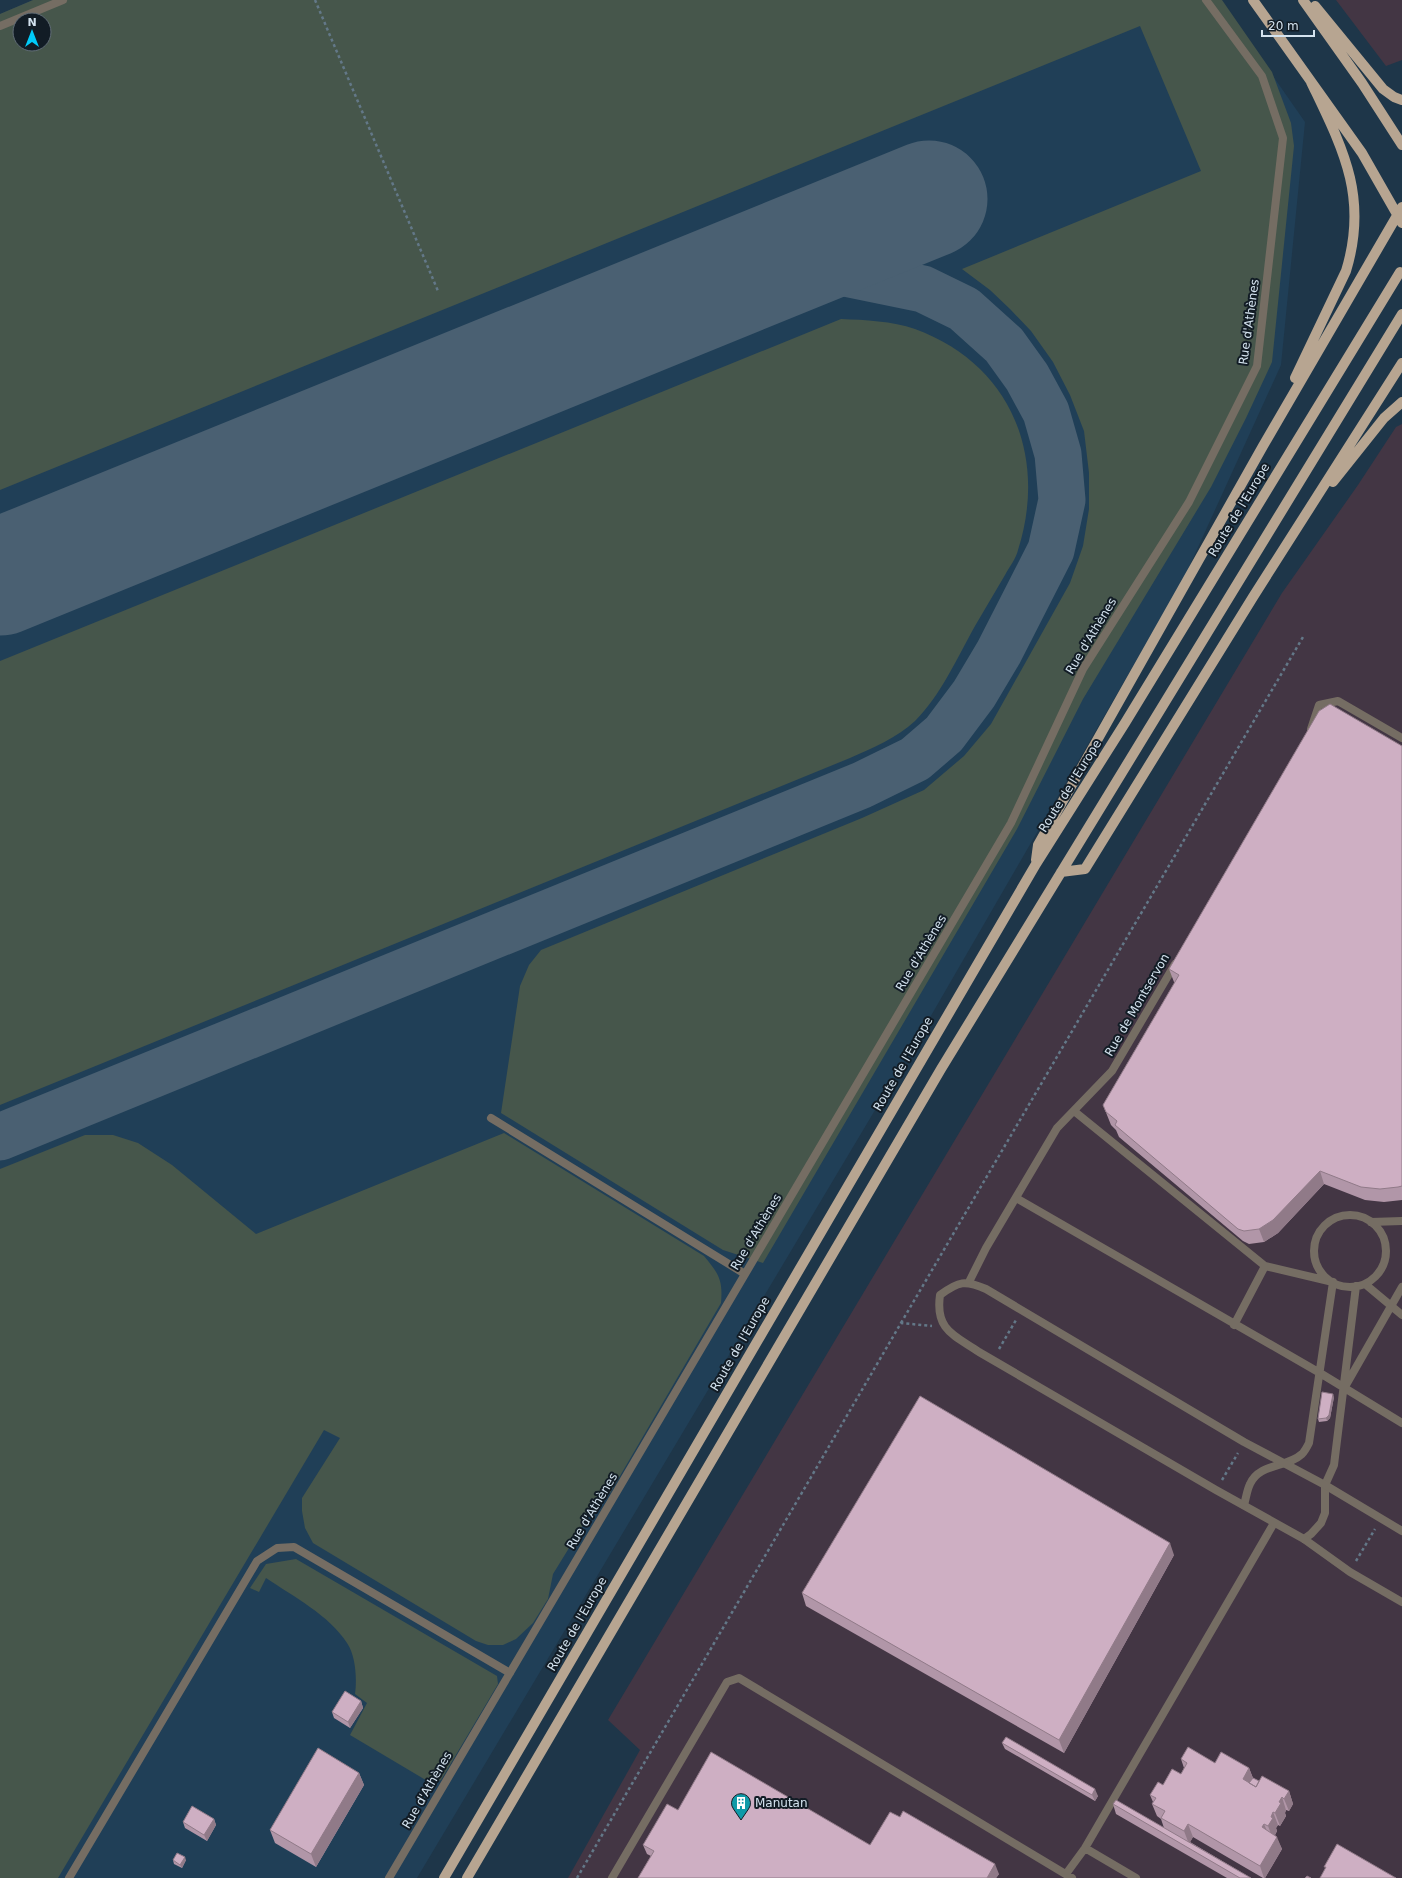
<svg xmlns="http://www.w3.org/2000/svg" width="1402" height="1878" viewBox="0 0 1402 1878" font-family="'DejaVu Sans',sans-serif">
	<rect width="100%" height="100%" fill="#1e3649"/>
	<path fill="#203f57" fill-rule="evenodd" d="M 33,0 L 1220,0 L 1305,122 L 1281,365 L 1184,578 L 921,1033 L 417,1878 L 0,1878 L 0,14 ZM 20,20 L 44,20 L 44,44 L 20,44 Z"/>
	<path fill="#433644" d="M 1336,0 L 1402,0 L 1402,60 L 1386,66 Z
		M 1402,424 L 1402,1878 L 568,1878 L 640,1750 L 608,1720 L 1282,593 L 1358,485 L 1396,427 Z"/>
	<path fill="#46564b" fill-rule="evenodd" d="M 33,0 L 1222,0 L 1272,72 L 1291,123 L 1294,146 L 1272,362 L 1246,418 L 1211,487 L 1083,699 L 1017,829 L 763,1263 L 723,1250 L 501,1113 L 520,986 L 529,965 L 541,950 L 862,818 L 924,790 L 964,756 L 991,724 L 1070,583 L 1083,546 L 1089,509 L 1089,473 L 1084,431 L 1070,395 L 1053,362 L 1031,331 L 1010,309 L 990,290 L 962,269 L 1201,171 L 1140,26 L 0,490 L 0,14 ZM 20,20 L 44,20 L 44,44 L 20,44 Z
		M 841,319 C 865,320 892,321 915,329 C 1011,364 1048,456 1018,550 C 1016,559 1009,567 1005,575 C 995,592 985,609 975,626 C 957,658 941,695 915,721 C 897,738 872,748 850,758 L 0,1105 L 0,661 Z
		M 504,1133 L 704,1256 C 719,1274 723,1280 721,1303 L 610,1493 L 593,1509 L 553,1574 L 548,1599 L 533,1623 L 516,1639 L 503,1645 L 488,1645 L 476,1641 L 313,1543 L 305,1528 L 302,1511 L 302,1498 L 340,1438 L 324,1430 L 58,1878 L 0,1878 L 0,1169 L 85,1135 L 113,1135 L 138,1143 L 172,1165 L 256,1234 Z
		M 296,1559 L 497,1676 L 498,1684 L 441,1780 L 435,1783 L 424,1779 L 350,1735 L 367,1703 L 355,1694 C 357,1680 356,1656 347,1643 C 329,1615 294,1597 266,1578 L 259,1592 L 250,1588 L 266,1564 Z"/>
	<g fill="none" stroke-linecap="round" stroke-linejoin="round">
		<path stroke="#4a6072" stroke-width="47" d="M 0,1137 L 862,785 L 915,759 L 944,734 L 974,694 L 999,652 L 1051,550 L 1062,500 L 1058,454 L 1046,412 L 1027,377 L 1004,345 L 964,309 L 923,289 L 845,273 L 783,269 L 731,280"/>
		<path stroke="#4a6072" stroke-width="117" d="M 0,577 L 929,199"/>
		<path stroke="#637888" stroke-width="2.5" stroke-dasharray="3 3" stroke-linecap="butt" d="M 315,0 L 438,291
			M 901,1323 L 1303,637
			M 999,1349 L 1016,1320
			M 1222,1480 L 1238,1453
			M 1356,1561 L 1375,1529
			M 577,1878 L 901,1323 L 932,1326"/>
		<path stroke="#756d63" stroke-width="8" d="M 0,26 L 63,0
			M 1311,729 L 1319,705 L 1338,701 L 1402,738
			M 1074,1111 L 1265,1266 L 1333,1282 L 1309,1443 C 1307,1447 1305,1451 1302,1454 C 1287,1468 1259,1463 1250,1484 C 1247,1490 1246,1498 1244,1505
			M 491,1118 L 745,1274
			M 1016,1198 L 1320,1373 L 1402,1423
			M1314 1251a36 36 0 1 1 72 0a36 36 0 1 1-72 0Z
			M 1371,1222 L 1402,1221
			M 969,1282 L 986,1248 L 1057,1128 L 1112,1071 L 1175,964
			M 1365,1284 L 1402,1315
			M 1234,1325 L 1265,1266
			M 1346,1385 L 1402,1287
			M 1304,1539 L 1311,1534 L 1321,1523 L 1325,1513 L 1325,1485 L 1334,1465 L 1356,1286
			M 1085,1848 L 1136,1878
			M 1066,1874 L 1085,1848 L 1274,1523
			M 69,1878 L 257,1561 L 277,1548 L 294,1547 L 510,1673
			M 389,1878 L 1011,823 L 1083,669 L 1189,502 L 1257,366 L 1283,138 L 1262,76 L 1206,0
			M 612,1878 L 727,1682 L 739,1678 L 1072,1878"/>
		<path stroke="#756d63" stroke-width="8" d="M 1402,1531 L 1325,1485 L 1244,1442 L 986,1289 C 965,1280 959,1281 940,1295 C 935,1330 954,1335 979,1352 L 1216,1490 L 1304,1539 L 1350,1572 L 1402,1602"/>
		<path stroke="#b7a591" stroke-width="10" d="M 1253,0 L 1362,153 L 1402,223
			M 1303,0 L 1362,83 L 1402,145
			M 1315,6 L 1383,89 L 1394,97 L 1402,100
			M 1295,378 L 1346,271 C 1369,196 1342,147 1311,82
			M 1333,482 L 1384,418 L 1402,402
			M 1036,860 L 1038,845 L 1263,446 L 1402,207
			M 1061,872 L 1085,869 L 1253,597 L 1402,363
			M 444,1878 L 1036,864 L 1125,723 L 1400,272
			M 467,1878 L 941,1069 L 1402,314"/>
	</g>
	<path fill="#b196a8" d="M 1402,746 L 1402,1200 L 1384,1202 L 1365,1200 L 1324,1184 L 1278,1233 L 1264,1242 L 1249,1244 L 1243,1241 L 1119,1137 L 1116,1130 L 1111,1125 L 1103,1105 L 1175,982 L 1174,982 L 1169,969 Z
		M 1334,1397 L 1330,1418 L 1327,1421 L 1319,1422 L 1318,1419 Z
		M 1174,1555 L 1064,1753 L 806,1606 L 802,1593 Z
		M 361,1701 L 363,1708 L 350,1728 L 334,1718 L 332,1712 Z
		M 1002,1743 L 1098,1796 L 1095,1801 L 1005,1749 Z
		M 1181,1759 L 1215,1763 L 1249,1768 L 1253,1778 L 1259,1781 L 1289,1791 L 1293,1804 L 1289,1811 L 1286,1810 L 1285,1813 L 1286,1816 L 1280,1826 L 1278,1825 L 1276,1828 L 1277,1831 L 1275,1835 L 1282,1849 L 1265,1878 L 1263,1878 L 1193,1837 L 1190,1842 L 1251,1878 L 1227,1878 L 1116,1814 L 1113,1804 L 1164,1828 L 1161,1819 L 1157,1816 L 1152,1804 L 1153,1802 L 1150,1795 L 1163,1785 L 1181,1774 L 1184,1768 Z
		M 359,1773 L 364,1785 L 316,1867 L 275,1843 L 270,1830 Z
		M 678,1810 L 870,1845 L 999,1874 L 996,1878 L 638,1878 L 651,1856 L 647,1854 L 643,1845 Z
		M 214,1819 L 216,1825 L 207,1841 L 185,1828 L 183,1822 Z
		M 173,1860 L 186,1860 L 182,1868 L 174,1864 Z"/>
	<path fill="#907a88" d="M 1320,1171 L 1324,1184 L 1278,1233 L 1264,1242 L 1259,1229 Z
		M 1333,1394 L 1334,1397 L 1330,1418 L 1327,1421 L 1326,1418 Z
		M 1170,1543 L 1174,1555 L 1064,1753 L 1059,1740 Z
		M 361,1701 L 363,1708 L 350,1728 L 348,1722 Z
		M 1249,1768 L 1254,1781 L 1249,1790 L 1243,1779 Z
		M 359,1773 L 364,1785 L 316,1867 L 311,1854 Z
		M 1095,1789 L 1098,1796 L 1095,1801 L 1092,1795 Z
		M 1289,1791 L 1293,1804 L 1289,1811 L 1284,1799 Z
		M 1282,1797 L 1286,1810 L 1285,1813 L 1286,1816 L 1280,1826 L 1275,1813 L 1279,1802 Z
		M 1273,1812 L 1278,1825 L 1276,1828 L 1277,1831 L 1273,1839 L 1268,1826 L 1271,1817 Z
		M 214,1819 L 216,1825 L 207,1841 L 204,1835 Z
		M 1188,1824 L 1193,1837 L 1189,1844 L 1184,1831 Z
		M 1264,1824 L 1269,1836 L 1262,1827 Z
		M 1277,1837 L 1282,1849 L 1265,1878 L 1264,1878 L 1260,1866 Z
		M 185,1857 L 186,1860 L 182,1868 L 180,1865 Z
		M 995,1864 L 999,1874 L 996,1878 L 987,1878 Z"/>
	<path fill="#ceafc3" stroke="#907a88" d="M 1330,704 L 1402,746 L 1402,1186 L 1398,1187 L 1380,1189 L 1361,1187 L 1320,1171 L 1273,1220 L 1259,1229 L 1244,1231 L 1238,1229 L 1115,1125 L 1117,1121 L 1106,1112 L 1103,1105 L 1179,975 L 1169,969 L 1319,711 Z
		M 1322,1392 L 1333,1394 L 1329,1415 L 1326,1418 L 1318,1419 Z
		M 920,1396 L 1170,1543 L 1059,1740 L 802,1593 Z
		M 345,1691 L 361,1701 L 348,1722 L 332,1712 Z
		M 1006,1737 L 1095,1789 L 1092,1795 L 1002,1743 Z
		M 1188,1747 L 1215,1763 L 1221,1752 L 1249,1768 L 1243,1779 L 1256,1787 L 1262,1776 L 1289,1791 L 1284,1799 L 1282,1797 L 1279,1802 L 1281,1803 L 1275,1813 L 1273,1812 L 1271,1817 L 1273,1818 L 1268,1826 L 1264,1824 L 1262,1827 L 1277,1837 L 1260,1866 L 1188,1824 L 1184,1831 L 1161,1818 L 1165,1811 L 1152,1804 L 1156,1798 L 1150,1795 L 1158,1782 L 1163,1785 L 1172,1769 L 1181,1774 L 1187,1763 L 1181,1759 Z
		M 318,1748 L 359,1773 L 311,1854 L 270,1830 Z
		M 711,1752 L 870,1845 L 890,1812 L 900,1817 L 903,1811 L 995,1864 L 987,1878 L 638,1878 L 654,1851 L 643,1845 L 667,1804 L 678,1810 Z
		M 1253,1778 L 1259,1781 L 1256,1787 L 1249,1783 Z
		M 1116,1800 L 1251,1878 L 1240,1878 L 1113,1804 Z
		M 192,1806 L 214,1819 L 204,1835 L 183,1822 Z
		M 1337,1844 L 1396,1878 L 1320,1878 L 1326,1867 L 1324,1867 Z
		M 177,1853 L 185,1857 L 180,1865 L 173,1860 Z
		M 1307,1876 L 1311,1878 L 1305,1878 Z"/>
	<defs>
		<symbol id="building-pin" viewBox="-11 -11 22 30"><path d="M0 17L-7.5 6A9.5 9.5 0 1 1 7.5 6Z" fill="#0f9aa8" stroke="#121c25"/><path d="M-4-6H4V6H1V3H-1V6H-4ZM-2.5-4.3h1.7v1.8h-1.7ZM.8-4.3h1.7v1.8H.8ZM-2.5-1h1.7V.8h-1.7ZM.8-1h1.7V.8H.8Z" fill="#fff"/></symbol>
	</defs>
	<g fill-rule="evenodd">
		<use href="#building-pin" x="730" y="1792" width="22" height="30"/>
	</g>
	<g text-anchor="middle" stroke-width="4" stroke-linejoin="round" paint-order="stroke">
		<g font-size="12" fill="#d4e3ef" stroke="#121c25">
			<text transform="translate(1249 322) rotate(-82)" y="4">Rue d'Athènes</text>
			<text transform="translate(1239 510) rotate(-59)" y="4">Route de l'Europe</text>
			<text transform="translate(1091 636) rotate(-59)" y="4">Rue d'Athènes</text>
			<text transform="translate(1070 786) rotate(-58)" y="4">Route de l'Europe</text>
			<text transform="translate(921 953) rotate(-59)" y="4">Rue d'Athènes</text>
			<text transform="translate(1137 1005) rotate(-60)" y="4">Rue de Montservon</text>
			<text transform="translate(903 1064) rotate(-60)" y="4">Route de l'Europe</text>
			<text transform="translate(756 1232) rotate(-59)" y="4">Rue d'Athènes</text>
			<text transform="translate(740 1344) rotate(-60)" y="4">Route de l'Europe</text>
			<text transform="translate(592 1511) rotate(-59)" y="4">Rue d'Athènes</text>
			<text transform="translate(577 1624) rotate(-60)" y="4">Route de l'Europe</text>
			<text transform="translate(427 1790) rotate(-60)" y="4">Rue d'Athènes</text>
		</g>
		<g font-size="12" fill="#d4e3ef" stroke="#121c25" text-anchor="start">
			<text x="755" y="1807">Manutan</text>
		</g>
	</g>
	<g transform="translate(32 32)"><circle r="19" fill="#121c25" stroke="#606c76"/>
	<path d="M0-3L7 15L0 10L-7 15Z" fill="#00cbf9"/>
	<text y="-6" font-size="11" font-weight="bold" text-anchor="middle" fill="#d4e3ef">N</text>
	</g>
	<path d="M1262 30v6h52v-6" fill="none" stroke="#d4e3ef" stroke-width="2"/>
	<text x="1268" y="30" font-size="12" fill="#d4e3ef" stroke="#121c25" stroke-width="3" paint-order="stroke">20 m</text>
</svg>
